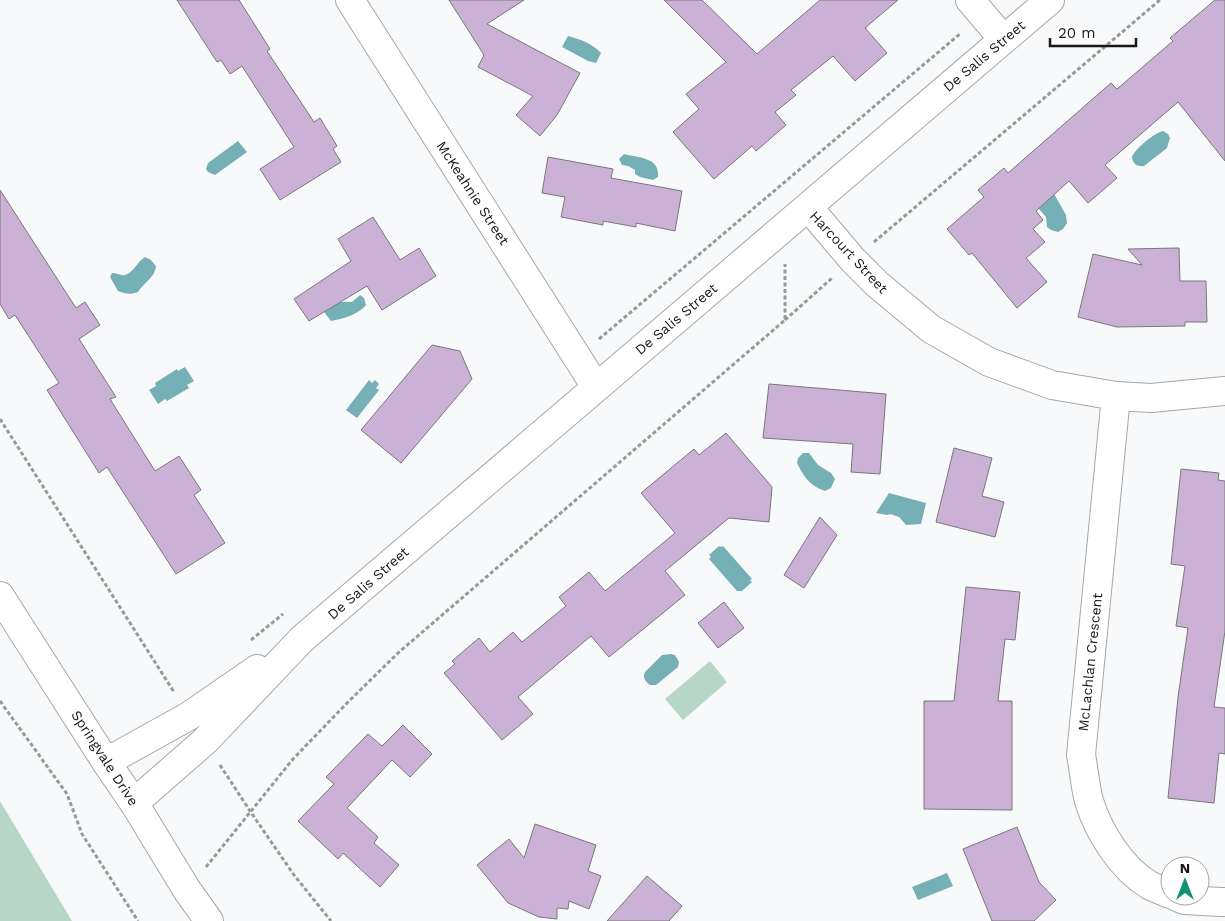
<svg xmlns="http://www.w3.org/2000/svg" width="1225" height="921" viewBox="0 0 1225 921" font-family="'Work Sans',sans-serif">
	<rect width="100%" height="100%" fill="#f8f9fa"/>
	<path fill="#b8d6c7" d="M 710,661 L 727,682 L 683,720 L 665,699 Z
		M 0,801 L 72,921 L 0,921 Z"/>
	<path fill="#76b0b7" d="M 568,36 C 580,39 593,44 601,53 L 596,63 L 588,61 L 562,47 Z
		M 1163,131 L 1168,134 L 1170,138 L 1167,148 L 1144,166 C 1137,167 1133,164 1132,157 C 1135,149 1154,133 1163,131 Z
		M 238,141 L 247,152 L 215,175 L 208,172 L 206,169 L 208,163 Z
		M 624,154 C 639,158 660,157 658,177 L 653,180 L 640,177 L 635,174 L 635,170 L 628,166 L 622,165 L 619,159 Z
		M 1053,192 L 1066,215 L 1067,223 L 1063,229 L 1058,232 L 1051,230 L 1047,227 L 1046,217 L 1031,200 Z
		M 145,257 L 151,260 L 156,266 C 155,278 144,282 138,292 C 130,295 126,294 118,291 L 110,277 L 112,273 C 117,273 121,276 125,275 C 132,274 138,261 145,257 Z
		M 360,295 L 364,298 L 366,305 C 359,314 343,319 331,321 L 328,317 L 324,312 L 340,302 L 352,302 Z
		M 185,367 L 194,381 L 187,385 L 189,388 L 167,401 L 165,399 L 158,404 L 149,390 L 156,386 L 155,383 L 177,369 L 178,371 Z
		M 369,380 L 372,383 L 375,380 L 379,384 L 376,388 L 379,390 L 357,418 L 346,410 Z
		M 803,453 L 809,453 L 818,465 L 831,473 L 835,479 L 831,488 L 825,491 C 809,485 804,477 797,463 L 798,458 Z
		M 889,493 L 926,503 L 921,524 L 906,525 L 899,517 L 890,514 L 887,515 L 876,513 Z
		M 719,546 L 721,547 L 723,546 L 752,579 L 750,580 L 752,582 L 742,591 L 737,591 L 709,559 L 711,557 L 709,555 Z
		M 671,654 L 675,655 L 679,662 L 678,667 L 656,685 L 650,685 C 646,682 642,678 645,672 L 662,655 Z
		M 947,873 L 953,886 L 918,900 L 912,887 Z"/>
	<path fill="#ccb1d7" stroke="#787879" d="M 177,0 L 239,0 L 270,49 L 267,51 L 314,122 L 320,118 L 337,146 L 333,149 L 341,162 L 280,200 L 260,169 L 294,147 L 242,66 L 230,74 L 221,60 L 217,62 Z
		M 449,0 L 524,0 L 487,24 L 580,73 L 557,115 L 540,136 L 516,115 L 533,96 L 478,67 L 484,55 Z
		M 664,0 L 702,0 L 757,54 L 820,0 L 898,0 L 865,28 L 887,53 L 855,81 L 833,56 L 791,90 L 796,95 L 775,112 L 786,125 L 756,151 L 752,146 L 714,179 L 673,132 L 699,109 L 686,94 L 726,62 Z
		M 1215,0 L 1225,0 L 1225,161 L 1178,102 L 1105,165 L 1117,178 L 1088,203 L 1069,181 L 1036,211 L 1043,220 L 1033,229 L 1045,242 L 1026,258 L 1047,282 L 1017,308 L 972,253 L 969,255 L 947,229 L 984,197 L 978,190 L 1004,168 L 1008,173 L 1111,83 L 1117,89 L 1173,41 L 1170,38 Z
		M 548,157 L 613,169 L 611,178 L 682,191 L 675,231 L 636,223 L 636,227 L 603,221 L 603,225 L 561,217 L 565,197 L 542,193 Z
		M 0,190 L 76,308 L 85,302 L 100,325 L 79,339 L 116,397 L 110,399 L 155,471 L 179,456 L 201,490 L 194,495 L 225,543 L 176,574 L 107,467 L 99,473 L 47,390 L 59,383 L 15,315 L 9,319 L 0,304 Z
		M 373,217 L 400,260 L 419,248 L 436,276 L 382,310 L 367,286 L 309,321 L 294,299 L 351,261 L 338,239 Z
		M 1179,248 L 1180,281 L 1206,281 L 1207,322 L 1185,322 L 1185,326 L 1117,327 L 1078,317 L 1093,254 L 1142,265 L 1128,249 Z
		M 432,345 L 460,351 L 472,379 L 401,463 L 361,430 Z
		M 769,384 L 886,394 L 880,474 L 851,472 L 853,444 L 763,438 Z
		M 726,433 L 772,487 L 769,522 L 729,518 L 665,571 L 685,595 L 609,657 L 591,636 L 518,697 L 533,714 L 502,740 L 444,673 L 455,664 L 452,661 L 479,638 L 490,652 L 513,632 L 522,642 L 566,606 L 559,597 L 589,572 L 605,591 L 675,533 L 641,493 L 694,449 L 699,455 Z
		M 954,448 L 992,458 L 982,496 L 1004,502 L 995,537 L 936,522 Z
		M 1181,469 L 1219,473 L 1218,480 L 1225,481 L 1225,631 L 1214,707 L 1225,708 L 1225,754 L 1219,753 L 1214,803 L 1168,798 L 1178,697 L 1188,628 L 1176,626 L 1185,566 L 1171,564 Z
		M 820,517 L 837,535 L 804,588 L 784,575 Z
		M 966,587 L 1020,592 L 1015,640 L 1005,639 L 998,701 L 1012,701 L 1012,810 L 924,809 L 924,701 L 954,701 Z
		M 724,602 L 744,628 L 718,648 L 698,623 Z
		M 403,725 L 432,754 L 410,777 L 392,760 L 347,808 L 378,837 L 374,843 L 399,865 L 380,887 L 343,853 L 338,859 L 298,821 L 334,784 L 326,777 L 368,734 L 382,746 Z
		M 535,824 L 596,845 L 588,871 L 601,876 L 589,909 L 569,901 L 568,909 L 557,908 L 557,919 L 539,917 L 508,903 L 477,865 L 509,839 L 524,858 Z
		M 1017,827 L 1039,882 L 1056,900 L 1034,921 L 992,921 L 963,849 Z
		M 647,876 L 682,906 L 669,921 L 607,921 Z"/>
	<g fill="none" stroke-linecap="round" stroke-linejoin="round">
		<defs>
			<path id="street" d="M 350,0 L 596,387
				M 970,0 L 1003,39
				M 808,207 L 853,260 L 877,284 L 931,329 L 989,362 L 1052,385 L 1116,396 L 1151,398 L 1225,391
				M 1116,396 L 1081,755 C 1084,770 1085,786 1089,801 C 1098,831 1121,868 1149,885 C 1155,888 1163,891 1170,894
				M 106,762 L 189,716 L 257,669
				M 134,803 L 205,741 L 302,639 L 1050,0
				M 1175,896 L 1184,900 L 1221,902 L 1225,902"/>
			<path id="secondary" d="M 0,596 L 106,762 L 134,803 L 187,890 L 209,921"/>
		</defs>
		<use href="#street" stroke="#a6a7a8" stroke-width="30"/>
		<use href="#secondary" stroke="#a6a7a8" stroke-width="30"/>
		<path stroke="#989999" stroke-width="3" stroke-dasharray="4 2.5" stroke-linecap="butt" d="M 874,242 L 1160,0
			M 785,320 L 832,278
			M 599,339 L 961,33
			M 0,419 L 174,692
			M 251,640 L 283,614
			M 0,701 L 67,794 L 82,834 L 138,921
			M 220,765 L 250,811 L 294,875 L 331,921
			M 206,867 L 293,759 L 349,701 L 398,653 L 785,320 L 785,264"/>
		<use href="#street" stroke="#fff" stroke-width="28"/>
		<use href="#secondary" stroke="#fff" stroke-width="28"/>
	</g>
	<g text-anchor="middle" stroke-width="4.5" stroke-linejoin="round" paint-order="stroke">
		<g font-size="14" fill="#181818" stroke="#fff">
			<text transform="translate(984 56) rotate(-40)" y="5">De Salis Street</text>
			<text transform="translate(473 193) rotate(57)" y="5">McKeahnie Street</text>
			<text transform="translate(849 252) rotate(47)" y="5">Harcourt Street</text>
			<text transform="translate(676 319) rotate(-40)" y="5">De Salis Street</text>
			<text transform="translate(368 583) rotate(-41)" y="5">De Salis Street</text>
			<text transform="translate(1090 662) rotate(-84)" y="5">McLachlan Crescent</text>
			<text transform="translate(105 758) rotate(57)" y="5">Springvale Drive</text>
		</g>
	</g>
	<g transform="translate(1185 881)"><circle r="24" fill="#ffffff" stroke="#a3a3a3"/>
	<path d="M0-4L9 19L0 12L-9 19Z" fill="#149075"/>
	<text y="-8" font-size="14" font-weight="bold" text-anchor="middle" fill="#181818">N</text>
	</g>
	<path d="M1050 38v8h86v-8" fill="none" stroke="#181818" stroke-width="2.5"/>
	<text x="1058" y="38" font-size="15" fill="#181818" stroke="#ffffff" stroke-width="4" paint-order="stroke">20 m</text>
</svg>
